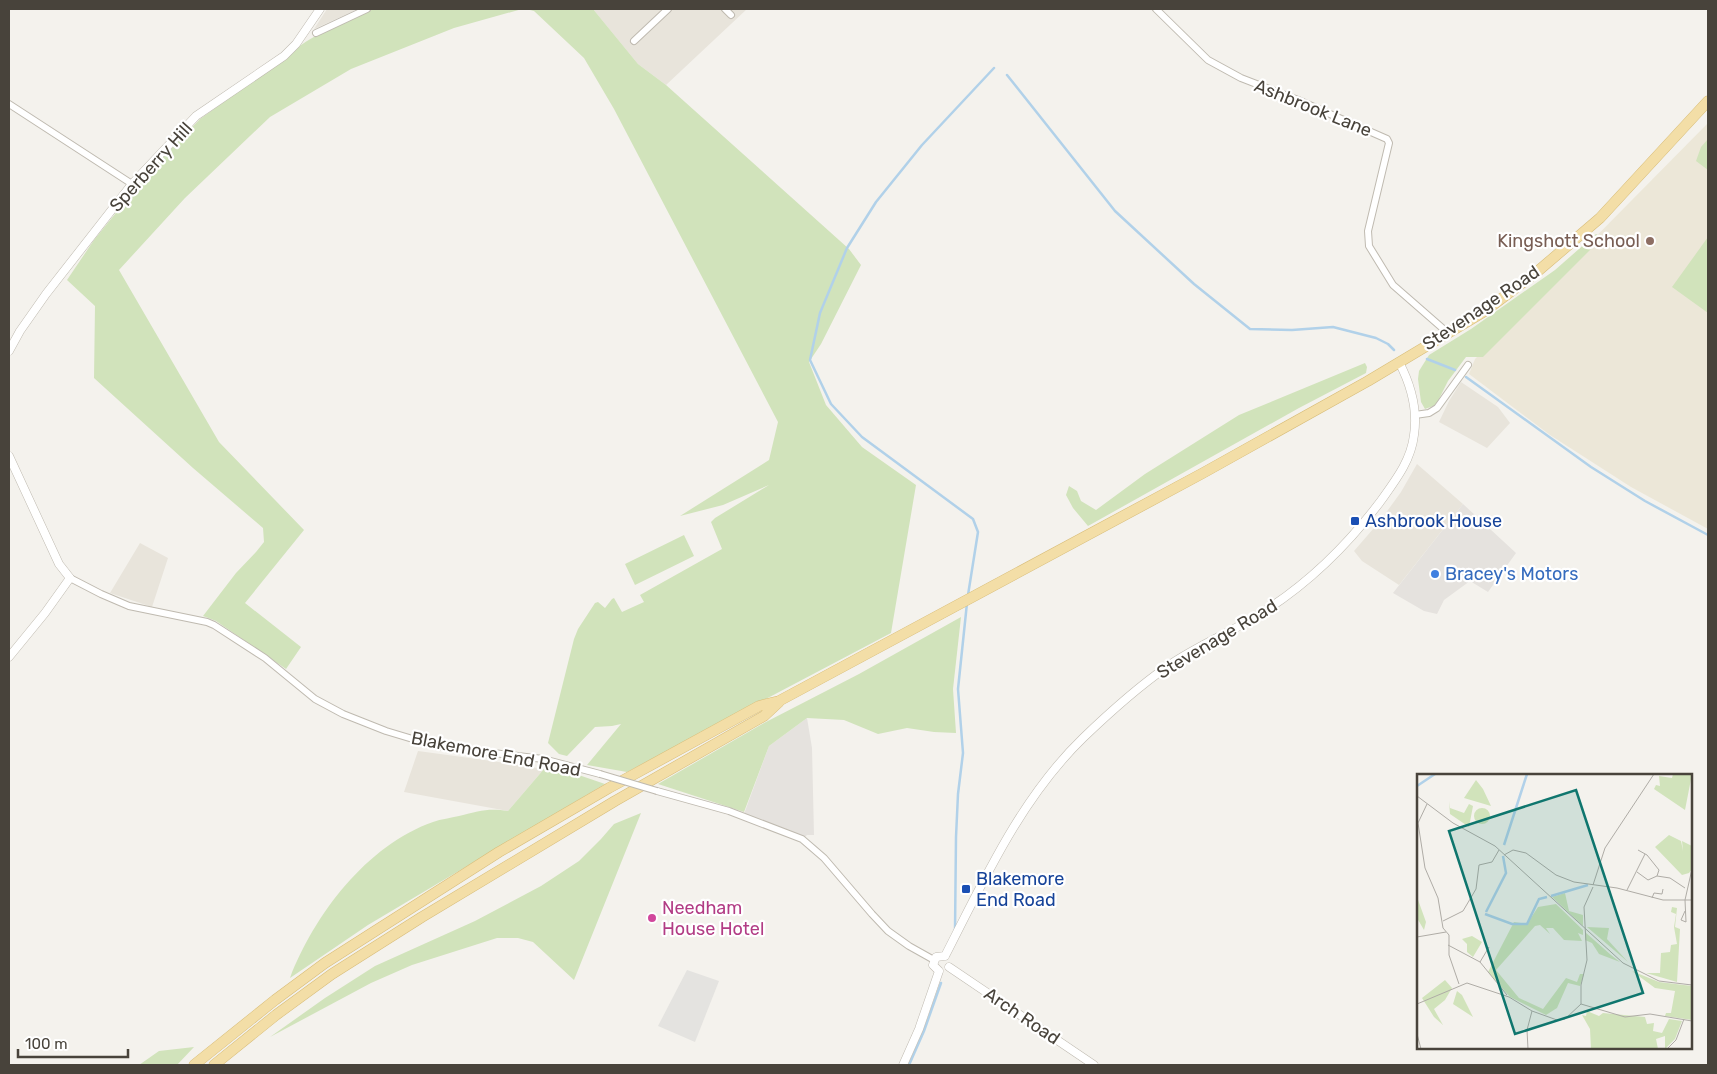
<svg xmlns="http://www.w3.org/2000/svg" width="1717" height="1074" viewBox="0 0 1717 1074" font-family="Rubik,sans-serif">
	<rect width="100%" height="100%" fill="#f4f2ed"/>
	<path fill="#e8e4db" d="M 327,9 L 358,9 L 314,29 Z
		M 593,9 L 747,9 L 666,85 L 638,64 Z
		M 1461,382 L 1498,407 L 1510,423 L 1487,448 L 1439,422 L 1449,401 Z
		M 1417,464 L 1463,504 L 1399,585 L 1362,561 L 1354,551 L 1380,521 L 1401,492 Z
		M 140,543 L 168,558 L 152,607 L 110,593 Z
		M 418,751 L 492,761 L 544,769 L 508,811 L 404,792 Z"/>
	<path fill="#e5e2de" d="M 1463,504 L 1516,553 L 1488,592 L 1470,581 L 1444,600 L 1437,614 L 1424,611 L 1393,593 Z
		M 807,718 L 812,748 L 814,835 L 807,835 L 804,838 L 789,830 L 744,814 L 769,746 Z"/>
	<path fill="#ece7d8" d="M 1708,123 L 1708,529 L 1631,487 L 1550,435 L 1469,374 L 1475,359 Z"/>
	<path fill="#d1e3bb" d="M 373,9 L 522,9 L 454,28 L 351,69 L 270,117 L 185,198 L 119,270 L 219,442 L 304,530 L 245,603 L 301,647 L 286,669 L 216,621 L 203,616 L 236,573 L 256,552 L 264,542 L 263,528 L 193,468 L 94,378 L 95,306 L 67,280 L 94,240 L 149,172 L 200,119 L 286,57 C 311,34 343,23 373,9 Z
		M 526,9 L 593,9 L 638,64 L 666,85 L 849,249 L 861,265 L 821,344 L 809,362 L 826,405 L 862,447 L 916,485 L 891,633 L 627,772 L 587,765 L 621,724 L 612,726 L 595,727 L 567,756 L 559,754 L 548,743 L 574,639 L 578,629 L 595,603 L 598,602 L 605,608 L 612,599 L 614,598 L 622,612 L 644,602 L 640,595 L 722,549 L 711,522 L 715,518 L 769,485 L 723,505 L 680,516 L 769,460 L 778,422 L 614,109 L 584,58 L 534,11 Z
		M 1708,139 L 1708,170 L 1696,161 L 1701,147 Z
		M 1596,234 L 1602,238 L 1483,357 L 1466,357 L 1448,381 L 1436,405 L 1425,409 L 1421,402 L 1418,379 L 1419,371 L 1429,355 L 1471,329 L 1555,270 Z
		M 1708,237 L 1708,313 L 1672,287 Z
		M 1365,363 L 1367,367 L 1366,373 L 1299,408 L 1088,526 L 1073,508 L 1066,495 L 1069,486 L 1077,491 L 1081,501 L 1096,510 L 1145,474 L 1239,415 Z
		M 684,535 L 694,556 L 635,585 L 625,564 Z
		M 961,617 L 953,689 L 956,733 L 934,732 L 907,728 L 878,734 L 844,720 L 807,718 L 769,746 L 744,812 L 658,784 L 764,723 L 859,674 Z
		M 544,769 L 567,771 L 605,784 L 368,925 L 290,978 C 314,915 367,845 433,822 C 441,819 451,818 459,816 C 479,811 488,808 508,811 Z
		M 641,813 L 574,980 L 533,942 L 518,938 L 497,938 L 412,965 L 371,983 L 270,1037 L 325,998 L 375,966 L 475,921 L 541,886 L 579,861 L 601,839 L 614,824 Z
		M 194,1047 L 177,1065 L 139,1065 L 159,1051 Z"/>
	<path fill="#e4e3e0" d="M 687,970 L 719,981 L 695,1042 L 658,1026 Z"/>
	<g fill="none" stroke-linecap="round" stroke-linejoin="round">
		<path stroke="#b1d1e9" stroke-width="2.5" d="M 1007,75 L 1115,211 L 1194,284 L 1250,329 L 1292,330 L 1333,327 L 1376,338 L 1388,344 L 1394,350
			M 1427,359 L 1455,370
			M 1466,377 L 1591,467 L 1645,501 L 1708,535
			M 968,595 L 978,532 L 973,519 L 862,437 L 831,404 L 810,360 L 820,313 L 847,248 L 876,202 L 922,145 L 994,68
			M 955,931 L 956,837 L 958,794 L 963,753 L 958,689 L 967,603
			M 909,1065 L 924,1031 L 941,983"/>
		<defs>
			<path id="minor" d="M 725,9 L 731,15
				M 1156,9 L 1208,60 L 1241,78 L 1298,100 L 1387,139 L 1389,143 L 1368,231 L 1369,246 L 1393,285 L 1448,333
				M 316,33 L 367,9
				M 634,41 L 668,9
				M 9,104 L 132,184
				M 1415,415 L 1429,413 L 1437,408 L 1468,365
				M 70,578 L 101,594 L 129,606 L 207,622 L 214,625 L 265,658 L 315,699 L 343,714 L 386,731 L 436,746 L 543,759 L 600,774
				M 657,791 L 729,811 L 802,839 L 824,858 L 872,914 L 888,931 L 909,946 L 934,960"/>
			<path id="tertiary" d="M 9,351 L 20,331 L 46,294 L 132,184 L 196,116 L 284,56 L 296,44 L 320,9
				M 9,456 L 59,564 L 70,578 L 45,613 L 9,657
				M 945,956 C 984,880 1021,798 1083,738 C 1110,712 1138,687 1168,666 C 1195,647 1227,634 1255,617 C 1305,587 1346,547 1380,502 C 1395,481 1411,461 1414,435 C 1418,409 1411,385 1399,362
				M 949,967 L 1094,1065
				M 939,971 L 933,965 L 936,957 L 945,956
				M 903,1065 L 919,1029 L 939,971"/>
			<path id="primary" d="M 194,1065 L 275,1000 L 325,963 L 499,852 L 609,788 L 759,706 L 779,701 L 1203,473 L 1368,381 L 1485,311 L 1538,271 L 1600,218 L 1708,101
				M 214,1065 L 276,1015 L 332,974 L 422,917 L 615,801 L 764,716 L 779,702"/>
		</defs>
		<use href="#minor" stroke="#bfbab0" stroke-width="8"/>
		<use href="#tertiary" stroke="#bfbab0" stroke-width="9"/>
		<use href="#primary" stroke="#d7bc78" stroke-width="11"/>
		<use href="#minor" stroke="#fff" stroke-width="6"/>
		<use href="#tertiary" stroke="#fff" stroke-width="8"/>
		<use href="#primary" stroke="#f3dea7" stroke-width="10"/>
		<defs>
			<path id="minor-bridge" d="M 600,774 L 657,791"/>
		</defs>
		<use href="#minor-bridge" stroke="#bfbab0" stroke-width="8" stroke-linecap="butt"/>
		<use href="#minor-bridge" stroke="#fff" stroke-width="6"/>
	</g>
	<circle fill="#8d6e63" stroke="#fff" stroke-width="2" cx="1650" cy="241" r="5"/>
	<g fill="#1a4fb4" stroke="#fff" stroke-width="2">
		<rect x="1350" y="516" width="10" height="10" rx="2.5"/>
		<rect x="961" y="884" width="10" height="10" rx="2.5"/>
	</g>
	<circle fill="#3f7fe0" stroke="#fff" stroke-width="2" cx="1435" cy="574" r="5"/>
	<circle fill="#d1479c" stroke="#fff" stroke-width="2" cx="652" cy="918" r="5"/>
	<g text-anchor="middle" stroke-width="4.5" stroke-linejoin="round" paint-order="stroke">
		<g font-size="18" fill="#48433b" stroke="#fff">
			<text transform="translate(1313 108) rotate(22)" y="6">Ashbrook Lane</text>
			<text transform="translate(151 167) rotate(-48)" y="6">Sperberry Hill</text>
			<text transform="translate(1481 308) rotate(-34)" y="6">Stevenage Road</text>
			<text transform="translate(1217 639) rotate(-31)" y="6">Stevenage Road</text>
			<text transform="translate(496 754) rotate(11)" y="6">Blakemore End Road</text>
			<text transform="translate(1022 1016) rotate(34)" y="6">Arch Road</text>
		</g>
		<g font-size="18" fill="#785e54" stroke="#fff" text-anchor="end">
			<text x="1640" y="247">Kingshott School</text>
		</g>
		<g font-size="18" fill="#164399" stroke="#fff" text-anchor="start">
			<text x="1365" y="527">Ashbrook House</text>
			<text x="976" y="885">Blakemore<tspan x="976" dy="21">End Road</tspan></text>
		</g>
		<g font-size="18" fill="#366cbe" stroke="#fff" text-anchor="start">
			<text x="1445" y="580">Bracey's Motors</text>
		</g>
		<g font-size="18" fill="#b23c85" stroke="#fff" text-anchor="start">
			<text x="662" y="914">Needham<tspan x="662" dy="21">House Hotel</tspan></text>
		</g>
	</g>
	<g transform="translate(1417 774)">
		<rect width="275" height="275" fill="#f4f2ed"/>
		<path d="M 256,0 L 275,0 L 268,36 L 237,15 L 239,11 L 243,12 L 242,2 L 255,4 ZM 59,6 L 66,15 L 74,32 L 47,24 ZM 32,27 L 33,34 L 47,39 L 52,30 L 56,32 L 52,53 L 33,40 ZM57 42a8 8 0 1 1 16 0a8 8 0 1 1-16 0ZM 252,61 L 264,67 L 266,77 L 265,67 L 275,72 L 275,95 L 272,99 L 265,101 L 238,73 ZM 148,119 L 152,137 L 166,141 L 166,152 L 135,123 ZM 0,123 L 9,148 L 7,156 L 0,144 ZM 139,130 L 166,156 L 166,161 L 161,159 L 165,167 L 147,166 L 136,154 L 129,154 L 133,160 L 123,151 L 118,152 L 79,196 L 102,224 L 126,235 L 149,204 L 160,208 L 163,200 L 167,200 L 163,212 L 151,209 L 140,234 L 129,241 L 93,223 L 71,198 L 97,148 L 110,150 L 121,133 ZM 255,133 L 260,134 L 258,153 L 263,155 L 260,208 L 229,199 L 243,199 L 244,179 L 253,178 L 254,171 L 260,170 L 257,153 L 259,140 L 254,138 ZM 170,153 L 192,154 L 190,165 L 211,188 ZM 168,158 L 194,181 L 203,188 L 182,180 L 175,169 L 168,166 ZM 55,162 L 65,168 L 56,183 L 50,178 L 50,170 L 45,165 ZM 215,197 L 242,208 L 275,212 L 275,246 L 248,242 L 249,239 L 254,239 L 258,217 L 238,214 ZM 28,206 L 35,214 L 28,226 L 17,235 L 26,251 L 17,243 L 5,224 ZM 40,217 L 45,221 L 56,243 L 36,230 ZM 170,237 L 182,242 L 186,239 L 228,243 L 230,250 L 237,249 L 236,257 L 245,259 L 252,245 L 265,247 L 258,265 L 248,275 L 248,262 L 239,265 L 241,275 L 174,275 L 173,255 L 165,241 L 169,242 Z" fill="#d1e3bb"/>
		<path fill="none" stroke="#b1d1e9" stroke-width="2.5" d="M 0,12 L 18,0M 87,71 L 110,0M 134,122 L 171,111M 69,138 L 89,99 L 86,82M 68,140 L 95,150 L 110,150 L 122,125 L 130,123"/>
		<path fill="none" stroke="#afaca6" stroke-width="1" d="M 0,22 L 36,49 L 78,72 L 206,189 L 242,207 L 275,211M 10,30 L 1,49 L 8,94 L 21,124 L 26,154 L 32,161 L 32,181 L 42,210M 87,81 L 96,76 L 109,79 L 139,101 L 157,108 L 200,114 L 246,126 L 275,126M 220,98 L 231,106 L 240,102 L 242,96 L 230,81 L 221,76M 240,102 L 253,104 L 268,114M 176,111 L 188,74 L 237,0M 210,116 L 228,80M 235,124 L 237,119 L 245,120 L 246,115M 268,126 L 275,95M 268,137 L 264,146 L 269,148 L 268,126M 26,147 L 46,137 L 59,115 L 62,91 L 75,88 L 82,76M 0,163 L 29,158M 31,171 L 63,188 L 90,221M 63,188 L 72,173M 0,230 L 50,209 L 92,223 L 115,237 L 140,246 L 148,245 L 164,230 L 208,243 L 233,240 L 275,247M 164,230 L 164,211 L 170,186 L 167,133 L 176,113M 0,260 L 4,275M 111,275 L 110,256 L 115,237M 250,275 L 259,266 L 267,245"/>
		<path fill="#0f766e" fill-opacity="0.15" stroke="#0f766e" stroke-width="2.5" d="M 159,16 L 226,219 L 98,260 L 32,57 Z"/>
		<rect width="275" height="275" fill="none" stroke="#48433b" stroke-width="2.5"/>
	</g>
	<rect width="1717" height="1074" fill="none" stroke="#48433b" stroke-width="20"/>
	<path d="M18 1049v8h110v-8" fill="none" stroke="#48433b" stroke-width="2.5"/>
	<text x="25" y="1049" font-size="15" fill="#48433b" stroke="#ffffff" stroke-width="4" paint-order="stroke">100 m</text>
</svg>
